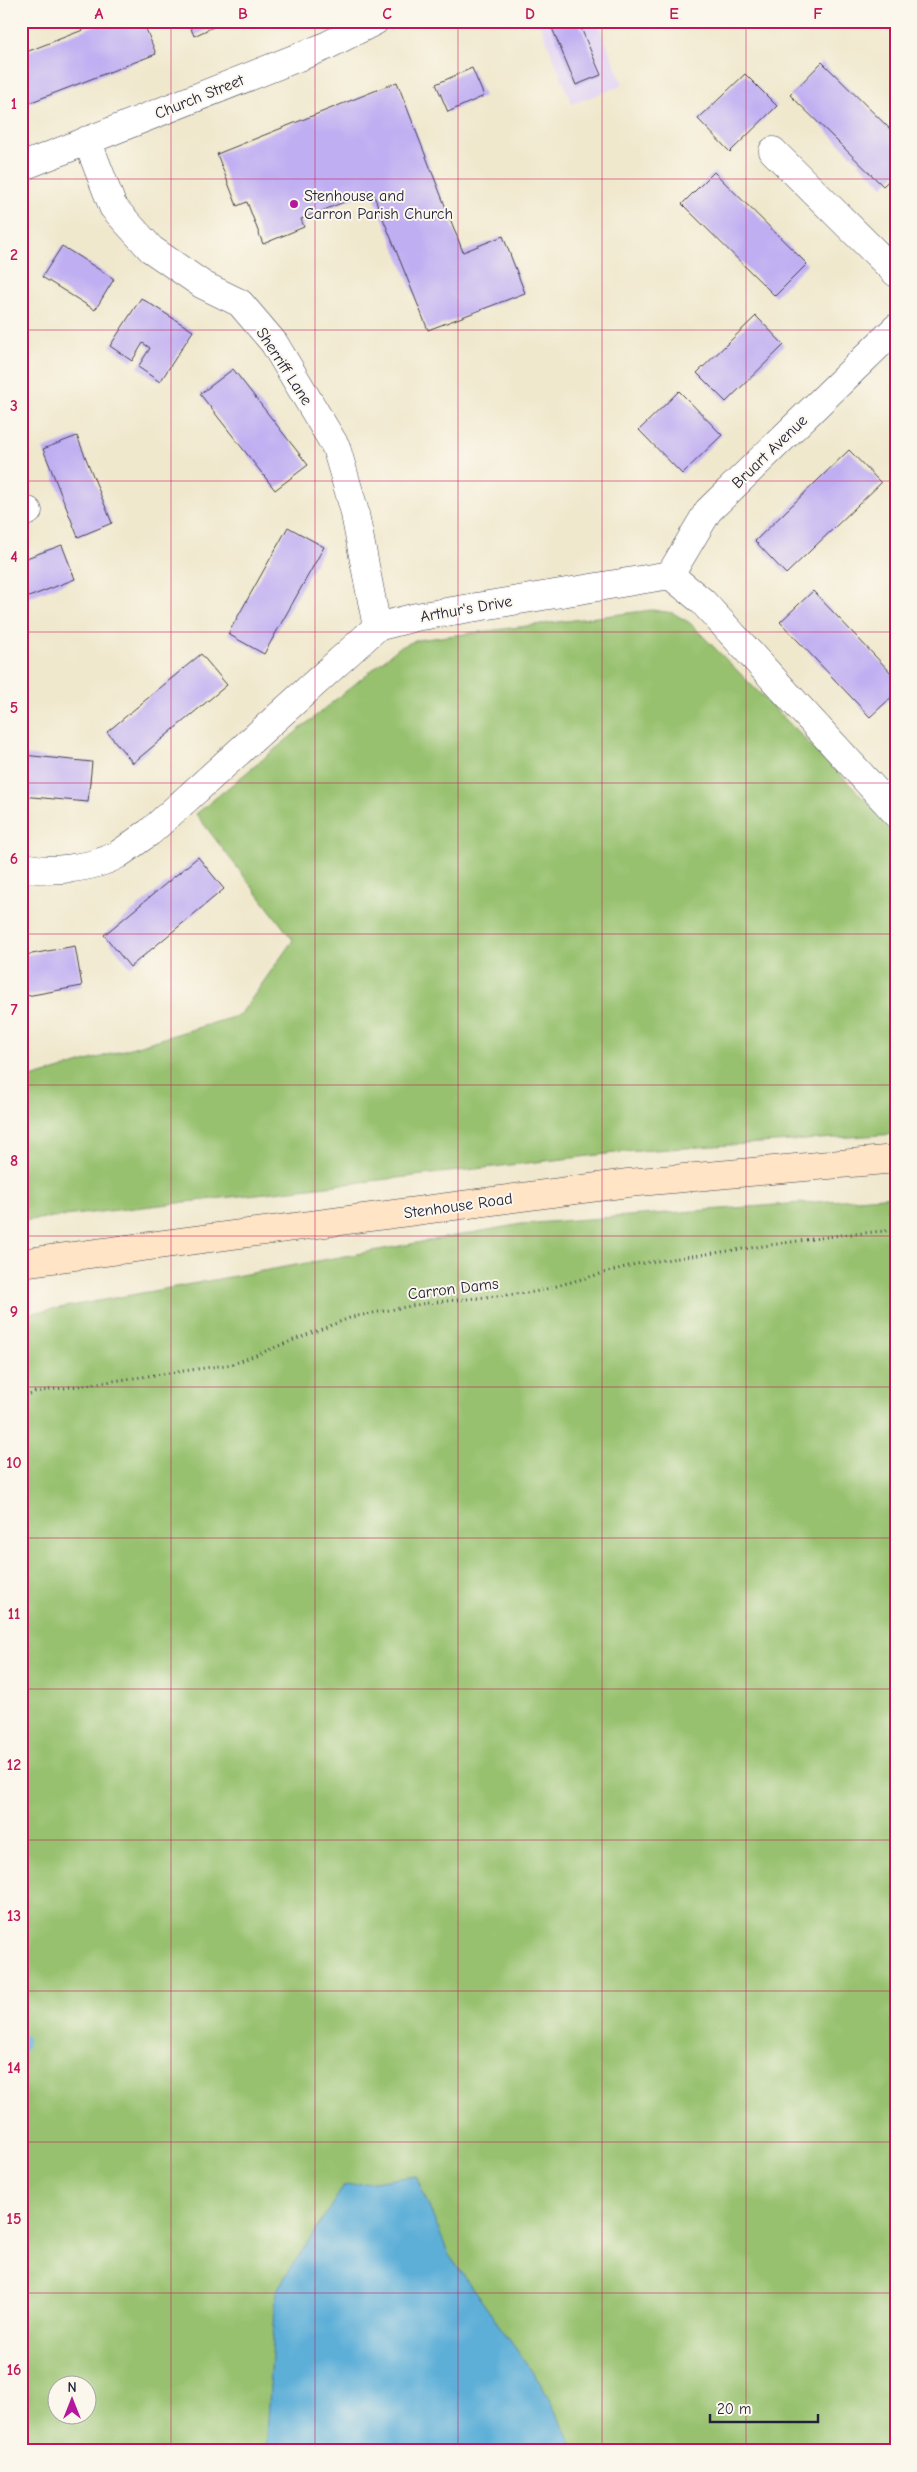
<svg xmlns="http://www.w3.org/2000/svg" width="917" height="2472" viewBox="0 0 917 2472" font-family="'Comic Neue',sans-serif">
	<rect width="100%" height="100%" fill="#fbf7ec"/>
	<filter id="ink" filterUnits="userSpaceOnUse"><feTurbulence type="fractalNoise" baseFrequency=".02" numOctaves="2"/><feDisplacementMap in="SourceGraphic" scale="10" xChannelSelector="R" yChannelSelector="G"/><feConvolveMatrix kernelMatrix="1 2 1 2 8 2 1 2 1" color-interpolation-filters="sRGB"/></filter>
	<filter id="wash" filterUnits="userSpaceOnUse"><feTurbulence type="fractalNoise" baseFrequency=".0096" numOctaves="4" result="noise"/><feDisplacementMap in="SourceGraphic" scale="20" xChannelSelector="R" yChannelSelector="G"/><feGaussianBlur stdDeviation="1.12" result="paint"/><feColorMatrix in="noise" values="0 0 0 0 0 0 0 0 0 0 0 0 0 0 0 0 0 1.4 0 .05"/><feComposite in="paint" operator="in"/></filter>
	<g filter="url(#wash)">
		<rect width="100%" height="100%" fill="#f0e8cd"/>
		<path fill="#e1d4f4" d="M 539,21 L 597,21 L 623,85 L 572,104 Z"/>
		<path fill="#97c16e" stroke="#5c7254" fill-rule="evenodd" d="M 652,610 L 673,613 L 690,623 L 896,831 L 896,1134 L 624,1152 L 21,1221 L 21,1081 L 240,1015 L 293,940 L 196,814 L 400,647 L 417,640 Z
			M 896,1196 L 896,2451 L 21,2451 L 21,1315 L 521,1224 ZM 58,2384 L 88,2384 L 88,2414 L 58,2414 Z"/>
		<path fill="#5dafd8" stroke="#40688a" d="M 416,2176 L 449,2255 L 541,2384 L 576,2451 L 266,2451 L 276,2291 L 344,2186 Z"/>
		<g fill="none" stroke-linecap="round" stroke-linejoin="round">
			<path stroke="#5dafd8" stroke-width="11" d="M 21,2047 L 23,2040"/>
		</g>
		<g id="blocks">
			<path fill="#c0aef2" d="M 106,21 L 143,21 L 156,54 L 21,106 L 21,54 Z
				M 188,21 L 226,21 L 194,36 Z
				M 549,21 L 578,21 L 601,75 L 576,85 Z
				M 822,62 L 896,135 L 896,174 L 883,186 L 790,95 Z
				M 472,68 L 484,96 L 448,112 L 436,84 Z
				M 745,74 L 777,106 L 730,152 L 698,119 Z
				M 397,82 L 463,252 L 503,236 L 525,293 L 428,330 L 372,191 L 301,219 L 304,227 L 263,244 L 247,202 L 237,206 L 217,154 Z
				M 714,172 L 807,264 L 775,296 L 682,204 Z
				M 62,246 L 114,279 L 95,310 L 42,277 Z
				M 141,298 L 193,331 L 160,382 L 138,367 L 150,348 L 143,343 L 132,361 L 110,346 Z
				M 756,316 L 784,345 L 726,402 L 697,373 Z
				M 233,369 L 308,465 L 275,490 L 200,394 Z
				M 679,391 L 722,435 L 682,474 L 639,430 Z
				M 77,436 L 112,523 L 78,537 L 43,449 Z
				M 21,440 L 27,454 L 21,456 Z
				M 849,450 L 881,483 L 786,574 L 755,541 Z
				M 288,527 L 324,547 L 264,654 L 228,634 Z
				M 62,545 L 75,579 L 21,600 L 21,560 Z
				M 813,591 L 896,678 L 896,693 L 870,717 L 780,622 Z
				M 201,654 L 227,685 L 133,763 L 107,732 Z
				M 23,755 L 92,762 L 88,802 L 21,796 Z
				M 198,857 L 224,889 L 130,967 L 104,935 Z
				M 75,946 L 82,986 L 21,997 L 21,956 Z"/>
		</g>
	</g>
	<g filter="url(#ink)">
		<use href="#blocks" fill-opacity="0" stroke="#414051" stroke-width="1"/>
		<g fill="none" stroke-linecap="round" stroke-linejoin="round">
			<defs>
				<path id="street" d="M 87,140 L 113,207 L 151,249 L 203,285 L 240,303 L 274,343 L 336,447 L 354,509 L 377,627
					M 773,151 L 896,273
					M 21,167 L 324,47 L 375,21
					M 21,513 L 28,511
					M 670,575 L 708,511 L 896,328
					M 21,866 C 47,874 94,868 117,855 C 128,848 139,839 150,832 L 377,627 L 416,617 L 670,575 L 702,601 L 896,813"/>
				<path id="secondary" d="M 21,1263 L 628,1183 L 896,1159"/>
			</defs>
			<use href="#street" stroke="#414051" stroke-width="29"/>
			<use href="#secondary" stroke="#414051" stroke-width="29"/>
			<path stroke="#414051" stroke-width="3" stroke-dasharray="1 4" stroke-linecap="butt" d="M 21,1399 L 35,1392 L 233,1364 L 352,1317 L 427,1303 L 535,1292 L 636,1264 L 841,1235 L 896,1230"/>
			<use href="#street" stroke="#fff" stroke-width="28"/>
			<use href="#secondary" stroke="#ffe4c6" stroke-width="28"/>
		</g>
	</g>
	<path fill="none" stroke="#c2185b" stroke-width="1" stroke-opacity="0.55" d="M 171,21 L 171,2451M 315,21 L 315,2451M 458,21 L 458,2451M 602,21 L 602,2451M 746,21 L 746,2451M 21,179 L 896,179M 21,330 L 896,330M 21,481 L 896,481M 21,632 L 896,632M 21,783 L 896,783M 21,934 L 896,934M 21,1085 L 896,1085M 21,1236 L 896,1236M 21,1387 L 896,1387M 21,1538 L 896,1538M 21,1689 L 896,1689M 21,1840 L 896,1840M 21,1991 L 896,1991M 21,2142 L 896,2142M 21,2293 L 896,2293"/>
	<circle fill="#b5179e" stroke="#fbf7ec" stroke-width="2" cx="294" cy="204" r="5"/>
	<g text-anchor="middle" stroke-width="4" stroke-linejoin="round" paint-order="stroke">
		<g font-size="16" fill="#22223b" stroke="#fbf7ec">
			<text transform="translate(199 96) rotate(-22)" y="6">Church Street</text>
			<text transform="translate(285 366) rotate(57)" y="6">Sherriff Lane</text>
			<text transform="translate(769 451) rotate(-44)" y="6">Bruart Avenue</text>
			<text transform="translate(466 608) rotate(-10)" y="6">Arthur's Drive</text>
			<text transform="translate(458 1205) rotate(-8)" y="6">Stenhouse Road</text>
			<text transform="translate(453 1288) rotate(-7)" y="6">Carron Dams</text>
		</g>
		<g font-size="16" fill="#22223b" stroke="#fbf7ec" text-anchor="start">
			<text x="304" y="201">Stenhouse and<tspan x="304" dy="18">Carron Parish Church</tspan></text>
		</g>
	</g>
	<rect width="917" height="2472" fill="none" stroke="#fbf7ec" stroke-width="55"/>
	<g transform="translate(72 2400)"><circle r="24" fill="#fbf7ec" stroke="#a4a2a5"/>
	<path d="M0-4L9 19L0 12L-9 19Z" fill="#b5179e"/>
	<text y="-8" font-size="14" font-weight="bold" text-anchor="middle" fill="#22223b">N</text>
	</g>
	<path d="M710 2414v8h108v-8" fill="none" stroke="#22223b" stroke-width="2.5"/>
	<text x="717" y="2414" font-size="15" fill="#22223b" stroke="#fbf7ec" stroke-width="4" paint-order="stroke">20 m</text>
	<rect x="28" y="28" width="862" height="2416" fill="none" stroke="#c2185b" stroke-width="2"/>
	<g font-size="16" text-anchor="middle" font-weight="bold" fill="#c2185b">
		<text x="99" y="19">A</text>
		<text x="243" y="19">B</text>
		<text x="387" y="19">C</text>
		<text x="530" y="19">D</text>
		<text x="674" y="19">E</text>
		<text x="818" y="19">F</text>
		<text x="14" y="109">1</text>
		<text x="14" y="260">2</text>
		<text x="14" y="411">3</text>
		<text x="14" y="562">4</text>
		<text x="14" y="713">5</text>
		<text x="14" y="864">6</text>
		<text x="14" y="1015">7</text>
		<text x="14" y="1166">8</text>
		<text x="14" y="1317">9</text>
		<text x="14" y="1468">10</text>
		<text x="14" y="1619">11</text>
		<text x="14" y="1770">12</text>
		<text x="14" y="1921">13</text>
		<text x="14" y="2073">14</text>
		<text x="14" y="2224">15</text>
		<text x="14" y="2375">16</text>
	</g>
</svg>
